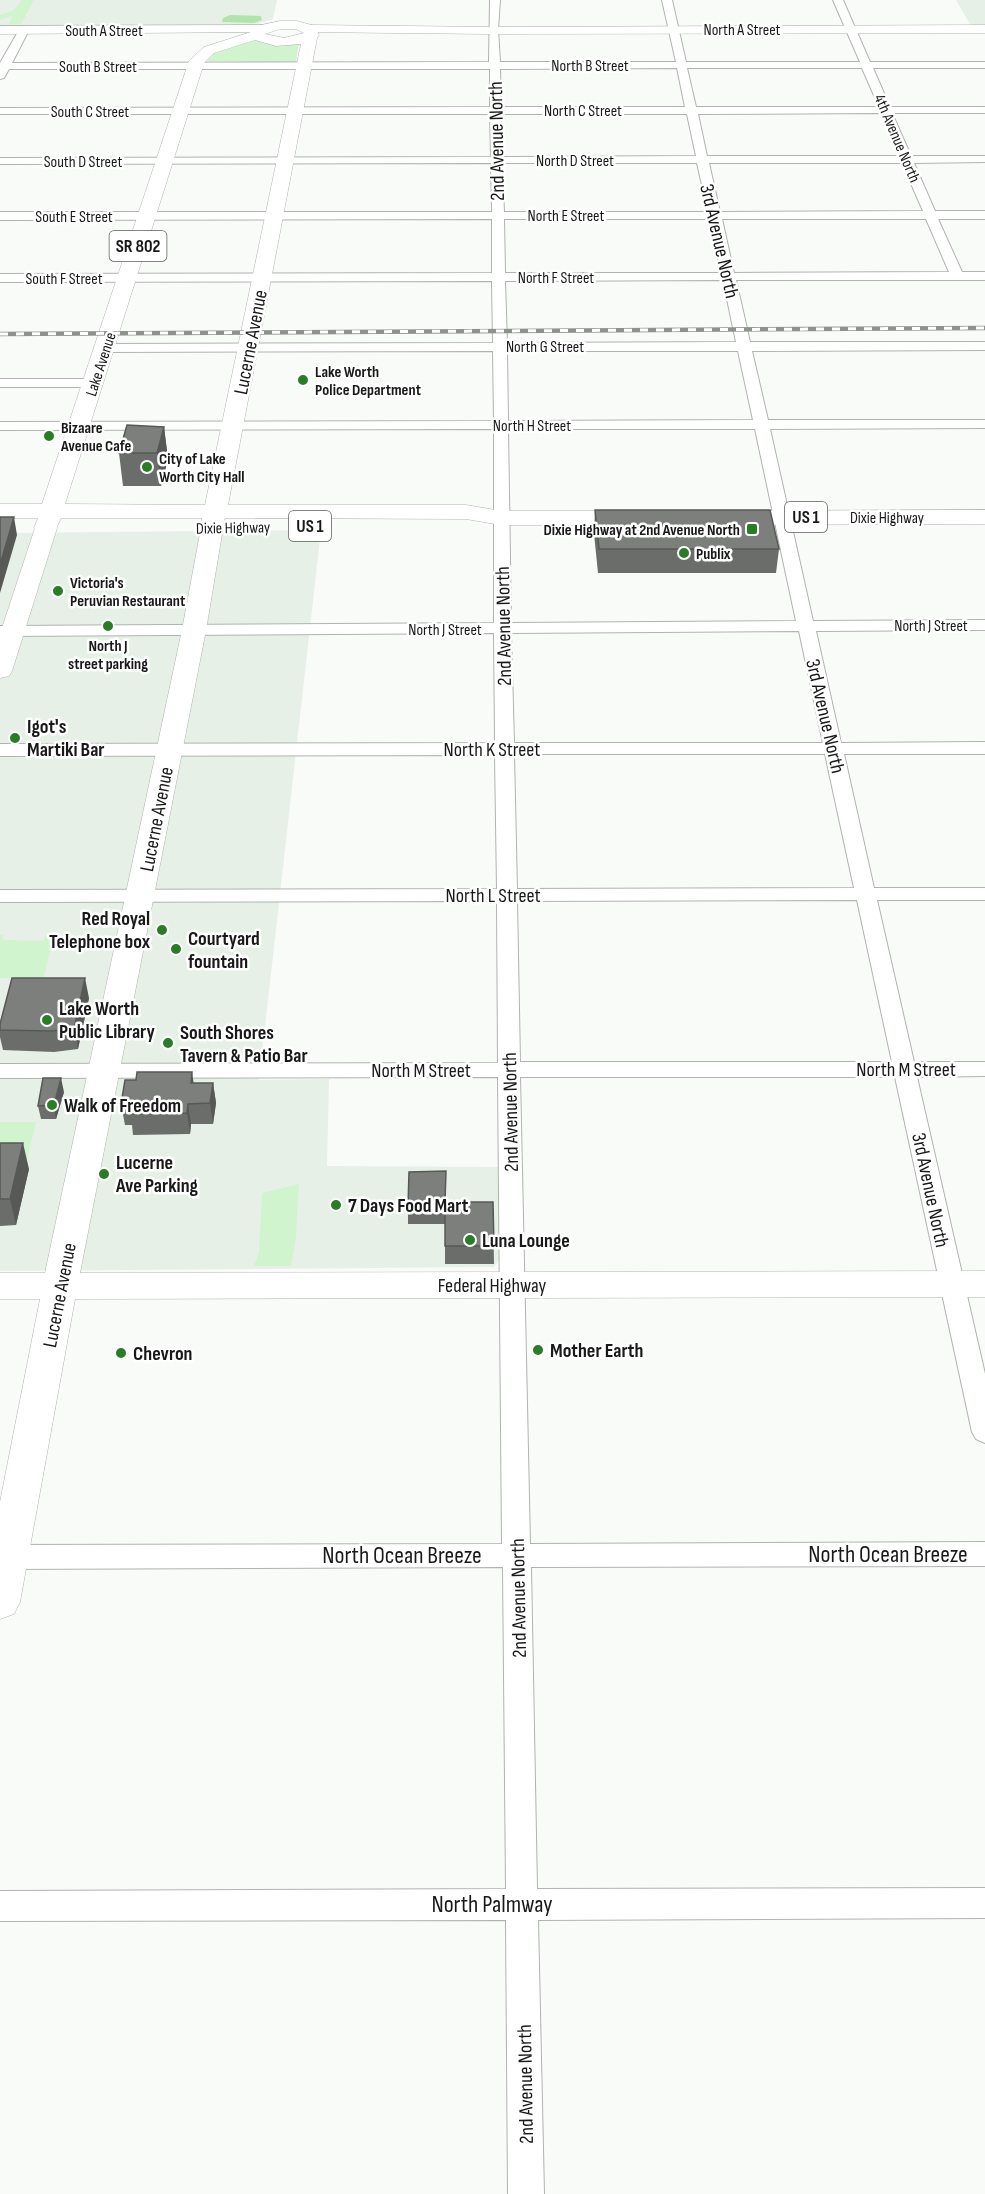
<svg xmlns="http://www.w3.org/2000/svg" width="985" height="2194" viewBox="0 0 985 2194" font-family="'Sofia Sans Condensed',sans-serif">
	<rect width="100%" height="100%" fill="#f8fbf8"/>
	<path fill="#e7f0e6" d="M 0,0 L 277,0 L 273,19 L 251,26 L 0,26 Z
		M 956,0 L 985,0 L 985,26 L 971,26 Z
		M 321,530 L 259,1080 L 329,1079 L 327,1166 L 501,1167 L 501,1258 L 494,1267 L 0,1271 L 0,533 Z"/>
	<path fill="#d0f4cd" d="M 22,0 L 34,0 L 21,24 L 9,24 L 12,16 L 0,20 L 0,15 L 14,10 Z
		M 256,40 L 299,42 L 296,63 L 206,61 L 206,57 L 223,48 Z
		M 48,932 L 54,933 L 39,998 L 10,998 L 14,978 L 0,978 L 0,935 L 3,935 L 3,940 L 43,941 Z
		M 0,1122 L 36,1122 L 27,1160 L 0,1160 Z
		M 299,1184 L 296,1237 L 291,1266 L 254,1266 L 259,1252 L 262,1193 Z"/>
	<path fill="#afe5aa" d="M 230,15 L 261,16 L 262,20 L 254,23 L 222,22 L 223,18 Z"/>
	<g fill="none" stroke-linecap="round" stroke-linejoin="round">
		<defs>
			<path id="street" d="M 490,0 L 500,0 L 498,29 L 500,62 L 676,62 L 662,0 L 672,0 L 686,62 L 860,62 L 833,0 L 843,0 L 870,62 L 985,62 L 985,68 L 873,68 L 890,107 L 985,107 L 985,113 L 892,113 L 911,156 L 985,156 L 985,162 L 914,163 L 935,211 L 985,211 L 985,219 L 938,219 L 962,272 L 985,272 L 985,280 L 736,280 L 750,342 L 985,342 L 985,350 L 752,351 L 768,420 L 985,420 L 985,428 L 770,429 L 813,621 L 985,620 L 985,630 L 816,631 L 841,743 L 985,742 L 985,754 L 844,754 L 874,888 L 985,888 L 985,900 L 877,900 L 914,1062 L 985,1062 L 985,1076 L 917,1077 L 985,1374 L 985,1443 L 976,1439 L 972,1432 L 895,1077 L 520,1077 L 530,1544 L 985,1542 L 985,1566 L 531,1567 L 537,1889 L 985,1888 L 985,1918 L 538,1920 L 544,2194 L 508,2194 L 506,1920 L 0,1921 L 0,1891 L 506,1889 L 503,1567 L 0,1569 L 0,1545 L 502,1544 L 498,1077 L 0,1078 L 0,1064 L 498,1063 L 497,901 L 0,902 L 0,890 L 497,889 L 495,755 L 0,756 L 0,744 L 495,743 L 494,633 L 0,636 L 0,626 L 494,623 L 494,429 L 0,430 L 0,422 L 494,421 L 493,351 L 106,352 L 99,348 L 106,344 L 493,343 L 492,281 L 0,282 L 0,274 L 492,273 L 492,219 L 0,220 L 0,212 L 492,212 L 491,163 L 0,164 L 0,158 L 491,157 L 490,114 L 0,114 L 0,108 L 490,107 L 490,69 L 9,69 L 4,78 L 0,79 L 0,63 L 19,30 L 24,27 L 29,30 L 12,63 L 489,62 ZM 677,68 L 685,107 L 501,107 L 500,69 ZM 687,68 L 862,68 L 879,107 L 696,107 ZM 881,113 L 899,156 L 707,156 L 698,114 ZM 501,114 L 687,114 L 696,156 L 502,157 ZM 502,163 L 697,163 L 708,212 L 504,212 ZM 709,163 L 902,163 L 923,211 L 720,212 ZM 504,219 L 710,219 L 721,273 L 505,273 ZM 722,219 L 926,219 L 949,272 L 734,273 ZM 723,280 L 736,342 L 507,343 L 505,281 ZM 507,351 L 738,351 L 753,420 L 508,421 ZM 508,429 L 755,429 L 796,621 L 511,623 ZM 799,631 L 823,743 L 514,743 L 511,633 ZM 514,754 L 825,754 L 854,888 L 517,889 ZM 857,900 L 892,1062 L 520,1062 L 517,901 Z
				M 0,379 L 95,379 L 102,383 L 95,387 L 0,387 Z"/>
			<path id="secondary" d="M 262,25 L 269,29 L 267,32 L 0,34 L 0,26 Z
				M 310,25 L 494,27 L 985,25 L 985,33 L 490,34 L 305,32 L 303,29 L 305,26 Z
				M 46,521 L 54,523 L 57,528 L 12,671 L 9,676 L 0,678 L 0,634 L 35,528 L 38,523 Z
				M 212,521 L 220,523 L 223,528 L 206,630 L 80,1273 L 985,1271 L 985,1297 L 75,1299 L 20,1602 L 14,1614 L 0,1619 L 0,1502 L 40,1299 L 0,1299 L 0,1273 L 45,1273 L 182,630 L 201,528 L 204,523 Z"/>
			<path id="primary" d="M 280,21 L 297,21 L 315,26 L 319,35 L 317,38 L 228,505 L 466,505 L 501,511 L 640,511 L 648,513 L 652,518 L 648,523 L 640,525 L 501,525 L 466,519 L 225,518 L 220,533 L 212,535 L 204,533 L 200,528 L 202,518 L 61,518 L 54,533 L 46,535 L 38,533 L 34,528 L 38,518 L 0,518 L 0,504 L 42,504 L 189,61 L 204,47 L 251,32 L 257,26 ZM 280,29 L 296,29 L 304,33 L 284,38 L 265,34 ZM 255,40 L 276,46 L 301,44 L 205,505 L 65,504 L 204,63 L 214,53 Z
				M 985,510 L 985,524 L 727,525 L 719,523 L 715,518 L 719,513 L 727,511 Z"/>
		</defs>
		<use href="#street" stroke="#b0b3b0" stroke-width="2"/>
		<use href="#secondary" stroke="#b0b3b0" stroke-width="1"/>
		<use href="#primary" stroke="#b0b3b0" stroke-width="1"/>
		<use href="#street" fill="#fff" fill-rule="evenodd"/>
		<use href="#secondary" fill="#fff" fill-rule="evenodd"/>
		<use href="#primary" fill="#fff" fill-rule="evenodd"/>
		<defs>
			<path id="rail" d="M 0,334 L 985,328"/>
		</defs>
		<use href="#rail" stroke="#8f918f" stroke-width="4.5"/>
		<use href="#rail" stroke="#fff" stroke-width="3" stroke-dasharray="8" stroke-linecap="butt"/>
	</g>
	<path fill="#6b6d6b" d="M 164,427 L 168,459 L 161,486 L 123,486 L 119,453 Z
		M 595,510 L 779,549 L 776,573 L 598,573 L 594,534 Z
		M 89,998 L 78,1049 L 54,1052 L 3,1050 L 0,1037 L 0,1024 Z
		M 194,1083 L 213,1083 L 216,1103 L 213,1124 L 191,1124 L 190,1134 L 133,1135 L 132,1125 L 125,1125 L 121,1104 Z
		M 64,1092 L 56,1119 L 41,1119 L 38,1106 Z
		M 0,1143 L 29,1169 L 16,1225 L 0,1226 Z
		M 446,1202 L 493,1202 L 494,1264 L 445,1264 L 445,1224 L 408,1224 L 408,1206 Z"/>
	<path fill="#575957" d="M 164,427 L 168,459 L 161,486 L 157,453 Z
		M 14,517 L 17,535 L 0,593 L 0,565 Z
		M 85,978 L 89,998 L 78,1049 L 74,1029 Z
		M 192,1072 L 195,1092 L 191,1083 Z
		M 61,1078 L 64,1092 L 56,1119 L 54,1105 Z
		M 213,1083 L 216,1103 L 213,1124 L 210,1103 Z
		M 188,1104 L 191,1124 L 190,1134 L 187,1113 Z
		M 23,1143 L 29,1169 L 16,1225 L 10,1199 Z"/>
	<path fill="#7c7f7c" stroke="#575957" stroke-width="1.5" d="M 127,425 L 164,427 L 157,453 L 119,453 Z
		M 595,510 L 770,510 L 779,549 L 599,549 Z
		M 0,517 L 14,517 L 0,565 Z
		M 12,978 L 85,978 L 74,1029 L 50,1031 L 0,1030 L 0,1024 Z
		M 137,1072 L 192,1072 L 191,1083 L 213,1083 L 210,1103 L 188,1104 L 187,1113 L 130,1114 L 132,1104 L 121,1104 L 125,1080 L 136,1080 Z
		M 43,1078 L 61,1078 L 54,1105 L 38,1106 Z
		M 0,1143 L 23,1143 L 10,1199 L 0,1199 Z
		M 446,1171 L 445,1202 L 493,1202 L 494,1246 L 445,1246 L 445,1206 L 408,1206 L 409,1172 Z"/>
	<g fill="#2a7c27" stroke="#fff" stroke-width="2">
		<circle cx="303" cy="380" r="6"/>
		<circle cx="49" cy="436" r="6"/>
		<circle cx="147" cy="467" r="6"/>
		<rect x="746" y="523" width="12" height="12" rx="3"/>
		<circle cx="684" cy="553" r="6"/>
		<circle cx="58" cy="591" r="6"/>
		<circle cx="108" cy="626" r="6"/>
		<circle cx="15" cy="738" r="6"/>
		<circle cx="162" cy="930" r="6"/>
		<circle cx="176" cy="949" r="6"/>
		<circle cx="47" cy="1020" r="6"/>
		<circle cx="168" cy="1043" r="6"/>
		<circle cx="52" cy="1105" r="6"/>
		<circle cx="104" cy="1174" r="6"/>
		<circle cx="336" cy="1205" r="6"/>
		<circle cx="470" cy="1240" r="6"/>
		<circle cx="538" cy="1350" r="6"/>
		<circle cx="121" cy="1353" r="6"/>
	</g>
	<g text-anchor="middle" stroke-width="5" stroke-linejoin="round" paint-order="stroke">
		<g font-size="16" fill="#181918" stroke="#fff">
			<text x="742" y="35">North A Street</text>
			<text x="104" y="36">South A Street</text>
			<text x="590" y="71">North B Street</text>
			<text x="98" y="72">South B Street</text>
			<text x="583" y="116">North C Street</text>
			<text x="90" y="117">South C Street</text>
			<text transform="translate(898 138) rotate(67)" y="6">4th Avenue North</text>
			<text x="575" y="166">North D Street</text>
			<text x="83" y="167">South D Street</text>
			<text x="566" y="221">North E Street</text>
			<text x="74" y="222">South E Street</text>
			<text x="556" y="283">North F Street</text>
			<text x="64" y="284">South F Street</text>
			<text x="545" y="352">North G Street</text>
			<text transform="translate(100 364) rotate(-72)" y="6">Lake Avenue</text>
			<text x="532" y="431">North H Street</text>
			<text x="887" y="523">Dixie Highway</text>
			<text transform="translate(233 527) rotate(-1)" y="6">Dixie Highway</text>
			<text x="931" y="631">North J Street</text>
			<text x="445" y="635">North J Street</text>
		</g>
		<g font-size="16" font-weight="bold" fill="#181918" stroke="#fff" text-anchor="start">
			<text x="315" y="377">Lake Worth<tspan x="315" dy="18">Police Department</tspan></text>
			<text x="61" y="433">Bizaare<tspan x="61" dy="18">Avenue Cafe</tspan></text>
			<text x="159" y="464">City of Lake<tspan x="159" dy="18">Worth City Hall</tspan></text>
			<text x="740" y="535" text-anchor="end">Dixie Highway at 2nd Avenue North</text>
			<text x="696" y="559">Publix</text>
			<text x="70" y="588">Victoria's<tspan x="70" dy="18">Peruvian Restaurant</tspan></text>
			<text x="108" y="651" text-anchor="middle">North J<tspan x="108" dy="18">street parking</tspan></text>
		</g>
		<g fill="#fff" stroke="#5d5e5d" stroke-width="1.5">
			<rect x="109.5" y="231" width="57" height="30" rx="4.5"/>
			<rect x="785" y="502" width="42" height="30" rx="4.5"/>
			<rect x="289" y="511" width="42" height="30" rx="4.5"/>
		</g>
		<g font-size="18" font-weight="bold" fill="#181918">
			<text x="138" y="252">SR 802</text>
			<text x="806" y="523">US 1</text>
			<text x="310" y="532">US 1</text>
		</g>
		<g font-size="20" fill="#181918" stroke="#fff">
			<text transform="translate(496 141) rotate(-91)" y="7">2nd Avenue North</text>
			<text transform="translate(720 241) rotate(77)" y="7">3rd Avenue North</text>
			<text transform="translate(250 342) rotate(-79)" y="7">Lucerne Avenue</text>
			<text transform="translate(503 626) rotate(-91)" y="7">2nd Avenue North</text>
			<text transform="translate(826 716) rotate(77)" y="7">3rd Avenue North</text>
			<text x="492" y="756">North K Street</text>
			<text transform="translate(156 819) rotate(-79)" y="7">Lucerne Avenue</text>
			<text x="493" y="902">North L Street</text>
			<text x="906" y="1076">North M Street</text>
			<text x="421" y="1077">North M Street</text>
			<text transform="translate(510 1112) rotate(-91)" y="7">2nd Avenue North</text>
			<text transform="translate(931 1190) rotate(78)" y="7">3rd Avenue North</text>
			<text x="492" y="1292">Federal Highway</text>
			<text transform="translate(59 1295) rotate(-79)" y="7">Lucerne Avenue</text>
			<text transform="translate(518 1598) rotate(-91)" y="7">2nd Avenue North</text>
			<text transform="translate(525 2084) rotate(-91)" y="7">2nd Avenue North</text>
		</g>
		<g font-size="20" font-weight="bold" fill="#181918" stroke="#fff" text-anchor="start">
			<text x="27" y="733">Igot's<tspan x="27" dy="23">Martiki Bar</tspan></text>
			<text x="150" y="925" text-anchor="end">Red Royal<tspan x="150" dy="23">Telephone box</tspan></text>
			<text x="188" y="945">Courtyard<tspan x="188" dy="23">fountain</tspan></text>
			<text x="59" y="1015">Lake Worth<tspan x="59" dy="23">Public Library</tspan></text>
			<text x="180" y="1039">South Shores<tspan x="180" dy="23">Tavern &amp; Patio Bar</tspan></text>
			<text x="64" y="1112">Walk of Freedom</text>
			<text x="116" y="1169">Lucerne<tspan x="116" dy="23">Ave Parking</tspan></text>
			<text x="348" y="1212">7 Days Food Mart</text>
			<text x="482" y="1247">Luna Lounge</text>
			<text x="550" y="1357">Mother Earth</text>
			<text x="133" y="1360">Chevron</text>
		</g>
		<g font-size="24" fill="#181918" stroke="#fff">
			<text x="888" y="1562">North Ocean Breeze</text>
			<text x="402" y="1563">North Ocean Breeze</text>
			<text x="492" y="1912">North Palmway</text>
		</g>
	</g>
</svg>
